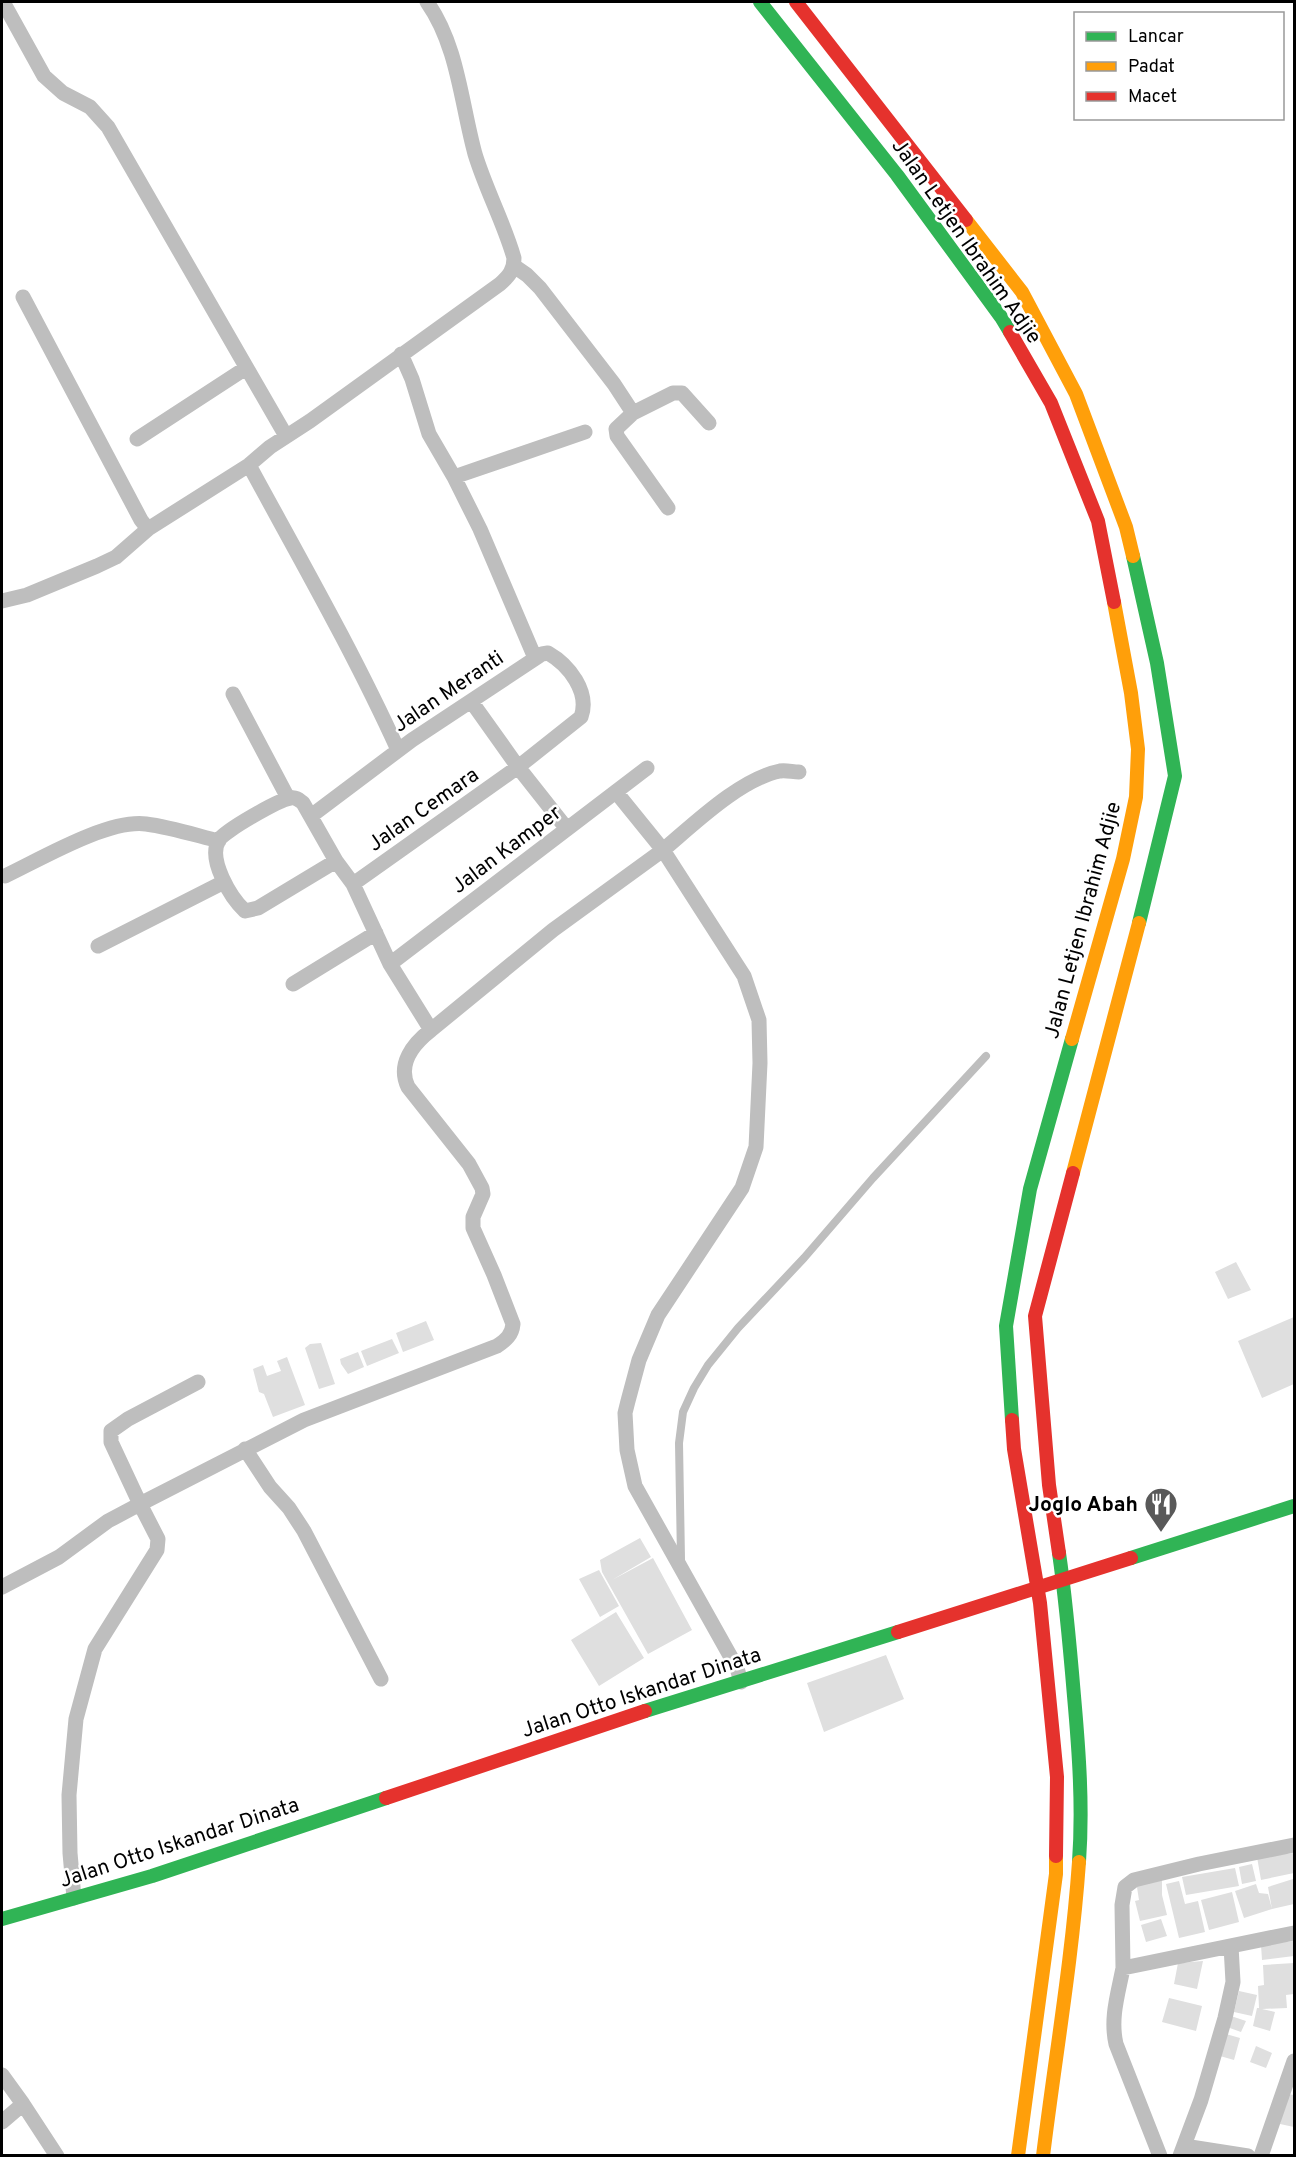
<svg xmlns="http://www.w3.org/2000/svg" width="1296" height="2157" viewBox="0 0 1296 2157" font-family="Overpass,sans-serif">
	<rect width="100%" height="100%" fill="#fff"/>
	<path fill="#dfdfdf" d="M 1236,1262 L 1251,1290 L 1228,1299 L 1215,1272 Z
		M 1294,1317 L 1294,1384 L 1262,1398 L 1238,1341 Z
		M 426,1321 L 434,1340 L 403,1352 L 396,1333 Z
		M 392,1339 L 399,1353 L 367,1366 L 361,1351 Z
		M 321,1343 L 335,1384 L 319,1389 L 305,1348 L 310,1344 Z
		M 358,1352 L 364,1367 L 348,1374 L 341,1364 L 340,1359 Z
		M 287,1357 L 305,1405 L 273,1417 L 264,1394 L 259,1392 L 253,1369 L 263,1365 L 267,1376 L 281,1371 L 277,1361 Z
		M 640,1538 L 651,1557 L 612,1580 L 653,1558 L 692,1630 L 648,1654 L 602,1572 L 600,1560 Z
		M 599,1570 L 619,1606 L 600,1617 L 579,1579 Z
		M 616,1612 L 644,1658 L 599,1686 L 571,1640 Z
		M 886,1655 L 904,1699 L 824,1732 L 807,1683 Z
		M 1294,1853 L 1294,1873 L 1261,1880 L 1257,1857 Z
		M 1252,1864 L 1256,1881 L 1242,1884 L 1239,1867 Z
		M 1235,1868 L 1239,1886 L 1186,1895 L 1182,1877 Z
		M 1162,1876 L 1162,1895 L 1167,1915 L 1140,1921 L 1135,1901 L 1139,1900 L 1136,1881 Z
		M 1293,1879 L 1294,1904 L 1272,1909 L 1268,1887 Z
		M 1179,1881 L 1185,1904 L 1198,1901 L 1205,1932 L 1179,1938 L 1166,1884 Z
		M 1256,1884 L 1259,1893 L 1268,1894 L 1272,1909 L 1244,1918 L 1235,1891 Z
		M 1232,1892 L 1239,1922 L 1209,1930 L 1201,1900 Z
		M 1161,1919 L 1167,1936 L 1146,1942 L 1141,1925 Z
		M 1293,1941 L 1294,1956 L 1262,1960 L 1261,1945 Z
		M 1203,1961 L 1197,1989 L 1174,1984 L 1178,1963 Z
		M 1294,1963 L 1294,1994 L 1286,1995 L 1287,2008 L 1262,2009 L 1275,2012 L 1270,2031 L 1253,2026 L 1257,2008 L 1259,2008 L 1258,1986 L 1264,1985 L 1263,1965 Z
		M 1239,1991 L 1257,1995 L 1252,2016 L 1234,2012 Z
		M 1169,1998 L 1202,2006 L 1196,2031 L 1162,2022 Z
		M 1231,2016 L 1246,2021 L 1241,2032 L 1227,2027 Z
		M 1219,2032 L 1240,2038 L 1234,2060 L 1213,2054 Z
		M 1256,2046 L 1272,2053 L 1266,2068 L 1250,2062 Z
		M 1287,2094 L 1294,2095 L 1294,2127 L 1280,2124 Z"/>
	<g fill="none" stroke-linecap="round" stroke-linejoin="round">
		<path stroke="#bebebe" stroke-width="8" d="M 681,1559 L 679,1443 L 683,1412 L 694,1388 L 708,1365 L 738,1328 L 804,1258 L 873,1178 L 986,1056"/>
		<path stroke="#bebebe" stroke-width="15" d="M 3,2 L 44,76 L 63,93 L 90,107 L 108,127 L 286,436
			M 514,266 L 527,275 L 540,288 L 614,384 L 633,413 L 616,429 L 617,436 L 668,508
			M 23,297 L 141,520 L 148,529 L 249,465 L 270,447 L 310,421 L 500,284 C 509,276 514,270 514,258 C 504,223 486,190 475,154 C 461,103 458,46 427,2
			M 401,354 L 412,379 L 429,434 L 454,477 L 480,529 L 535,658
			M 633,413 L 673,393 L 682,393 L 709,423
			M 137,439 L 246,368
			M 249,465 C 300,559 354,653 398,750
			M 454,477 L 585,432
			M 2,601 L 27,595 L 97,566 L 116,557 L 148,529
			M 233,694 L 288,798
			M 471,701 L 518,767 L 567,829
			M 616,792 L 663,850 C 694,824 740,779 780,771 C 786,770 793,772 799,772
			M 311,816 L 412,740 L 542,654 L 548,653 C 569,665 590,692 581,717 L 518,767 L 353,884
			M 336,861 L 258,908 L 245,911 C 231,898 207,859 219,840 C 224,831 280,799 291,798 C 296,797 299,800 303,803 L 336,861 L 353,884 L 390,964 L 431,1030 L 553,930 L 663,850 L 744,976 L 759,1020 L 760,1063 L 756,1147 L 742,1188 L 658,1315 L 639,1360 L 628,1401 L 625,1413 L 627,1450 L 635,1486 L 737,1668 L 741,1682
			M 5,876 C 41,859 108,819 146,824 C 170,827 195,835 219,841
			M 98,946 L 224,882
			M 390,964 L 647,768
			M 293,984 L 376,933
			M 245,1449 L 270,1487 L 289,1508 L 304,1531 L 381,1679
			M 2,1587 L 59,1557 L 108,1521 L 140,1504 L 111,1442 L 111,1431 L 128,1419 L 198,1382
			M 1294,1845 L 1199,1864 L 1134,1880 L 1125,1887 L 1122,1905 L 1123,1968 L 1294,1933
			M 74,1898 L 70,1853 L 69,1795 L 76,1719 L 95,1649 L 157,1550 L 158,1539 L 140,1504 L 304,1420 L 497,1346 C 506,1340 512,1335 513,1324 L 494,1275 L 473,1228 L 473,1217 L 483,1194 L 482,1188 L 469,1164 L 408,1087 C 397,1064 413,1044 431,1030
			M 1123,1968 C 1118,1994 1110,2018 1116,2044 L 1160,2156
			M 2,2075 L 23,2104 L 57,2156
			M 2,2122 L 23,2104
			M 1184,2146 L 1248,2156
			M 1180,2156 L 1201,2100 L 1225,2018 L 1233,1982 L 1231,1946
			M 1261,2156 L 1294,2061"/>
		<path stroke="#30b455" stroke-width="14" d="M 760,2 L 897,175 L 1001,317 L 1010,332
			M 1133,556 L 1157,663 L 1175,776 L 1139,923
			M 1012,1420 L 1006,1326 L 1030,1189 L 1072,1039
			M 1059,1553 C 1066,1601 1070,1648 1074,1696 C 1079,1752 1083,1807 1079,1862
			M 1131,1558 L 1294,1506
			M 645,1711 L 898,1632
			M 2,1919 L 152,1876 L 386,1798"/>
		<path stroke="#ff9f0a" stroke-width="14" d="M 966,220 L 1022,292 L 1076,394 L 1126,527 L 1133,556
			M 1072,1039 L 1123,859 L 1136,797 L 1138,749 L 1131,693 L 1114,602
			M 1073,1173 L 1139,923
			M 1018,2156 L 1056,1874 L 1056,1856
			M 1043,2156 C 1055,2058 1072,1961 1079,1862"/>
		<path stroke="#e5322d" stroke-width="14" d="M 796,2 L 966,220
			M 1010,332 L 1051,403 L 1098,521 L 1114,602
			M 1012,1420 L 1014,1449 L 1040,1603 L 1057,1777 L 1056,1856
			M 1059,1553 L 1049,1485 L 1035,1316 L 1073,1173
			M 898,1632 L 1131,1558
			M 386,1798 L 645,1711"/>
	</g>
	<defs>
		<symbol id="restaurant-pin" viewBox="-11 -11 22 30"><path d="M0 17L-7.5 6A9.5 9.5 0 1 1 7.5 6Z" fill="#595959" stroke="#fff"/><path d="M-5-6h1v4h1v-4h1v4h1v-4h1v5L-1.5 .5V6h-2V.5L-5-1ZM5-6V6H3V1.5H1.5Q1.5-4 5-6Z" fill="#fff"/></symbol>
	</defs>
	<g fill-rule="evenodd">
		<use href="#restaurant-pin" x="1142" y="1485" width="38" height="52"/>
	</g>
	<g text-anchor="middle" stroke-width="5" stroke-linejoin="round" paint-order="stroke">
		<g font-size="21" fill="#000" stroke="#fff">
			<text transform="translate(967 241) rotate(55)" y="7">Jalan Letjen Ibrahim Adjie</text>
			<text transform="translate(448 691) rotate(-34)" y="7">Jalan Meranti</text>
			<text transform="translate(423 809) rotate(-35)" y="7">Jalan Cemara</text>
			<text transform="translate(506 849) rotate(-37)" y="7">Jalan Kamper</text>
			<text transform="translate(1082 920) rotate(-75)" y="7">Jalan Letjen Ibrahim Adjie</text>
			<text transform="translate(641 1692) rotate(-18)" y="7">Jalan Otto Iskandar Dinata</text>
			<text transform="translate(179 1842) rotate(-18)" y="7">Jalan Otto Iskandar Dinata</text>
		</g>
		<g font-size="21" font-weight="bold" fill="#000" stroke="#fff" text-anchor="end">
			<text x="1138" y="1511">Joglo Abah</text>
		</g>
	</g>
	<rect width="1296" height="2157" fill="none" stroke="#000000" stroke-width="6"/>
	<rect x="1074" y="12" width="210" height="108" fill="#ffffff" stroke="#999999" stroke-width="1.5"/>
	<rect x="1086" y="32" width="30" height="9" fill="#30b455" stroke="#999999" stroke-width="1.5"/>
	<text x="1128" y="42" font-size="18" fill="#000000">Lancar</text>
	<rect x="1086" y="62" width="30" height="9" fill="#ff9f0a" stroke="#999999" stroke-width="1.5"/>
	<text x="1128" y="72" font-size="18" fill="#000000">Padat</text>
	<rect x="1086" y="92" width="30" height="9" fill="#e5322d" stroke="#999999" stroke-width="1.5"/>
	<text x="1128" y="102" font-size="18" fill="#000000">Macet</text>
</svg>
